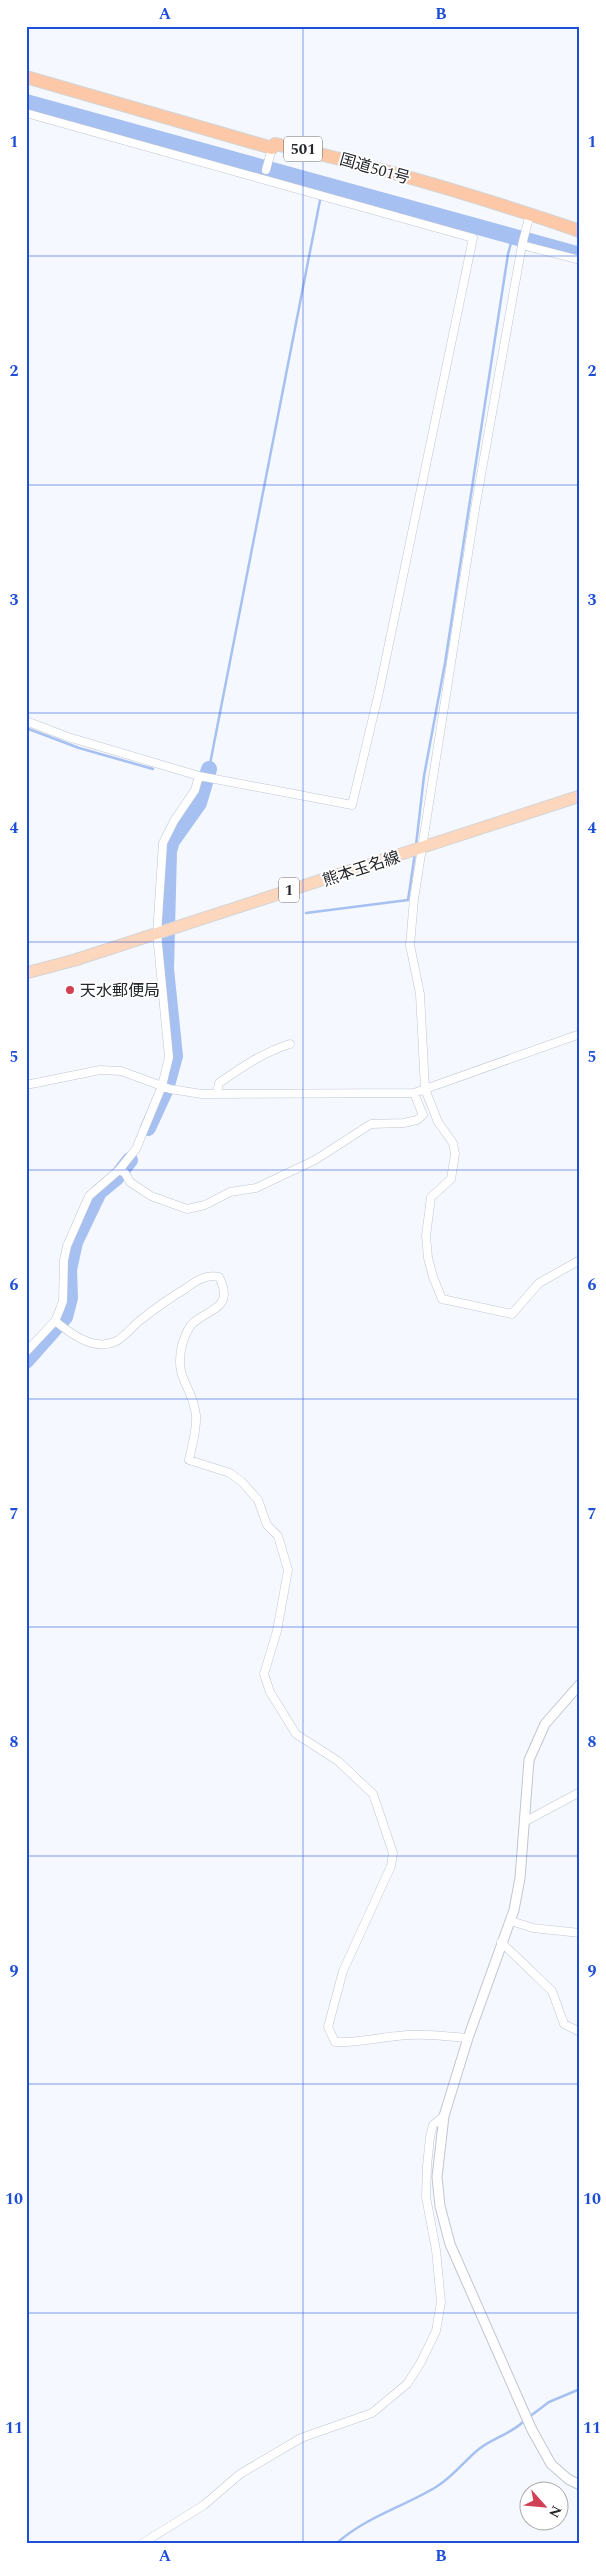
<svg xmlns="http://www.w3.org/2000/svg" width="606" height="2569" viewBox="0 0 606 2569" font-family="Spectral,'Noto Sans JP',serif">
	<rect width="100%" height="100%" fill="#f5f8ff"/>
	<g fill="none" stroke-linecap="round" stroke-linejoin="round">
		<path stroke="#a6c0f1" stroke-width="2.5" d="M 26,728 L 79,748 L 153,769
			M 209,769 L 323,185
			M 416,845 L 424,776 L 445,663 L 508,254 L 513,236
			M 306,913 L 408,900 L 415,853
			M 529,2417 L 549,2402 L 580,2389
			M 337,2543 C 366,2517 403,2507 436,2487 C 453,2477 464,2461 479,2449 C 493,2438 511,2434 524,2421"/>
		<path stroke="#a6c0f1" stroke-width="16" d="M 26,102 L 580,255
			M 148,1128 L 166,1089 L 175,1056 L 166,969 L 169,851 L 172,841 L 199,803 L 209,769
			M 26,1361 L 65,1317 L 70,1298 L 69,1270 L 75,1242 L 99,1192 L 116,1178 L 130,1160"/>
		<defs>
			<path id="minor" d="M 26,113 L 473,238 L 379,692 L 352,805 L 199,776 L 68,737 L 26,721
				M 266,170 L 272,148
				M 530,214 L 522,245 L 476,503 L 414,899 L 410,945 L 420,994 L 425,1089 L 438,1122 L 453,1143 L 455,1154 L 451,1179 L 431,1197 L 426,1236 L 428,1258 L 433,1277 L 442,1299 L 512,1314 L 539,1283 L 580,1260
				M 522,245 L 580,260
				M 26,1085 L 100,1070 L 121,1071 L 170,1089 L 202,1094 L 414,1093 L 580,1034
				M 217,1094 L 219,1083 C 242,1067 264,1052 290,1044
				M 119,1170 L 125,1173 L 130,1182 L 151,1196 L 187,1209 L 205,1205 L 230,1192 L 256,1188 L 275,1179 L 315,1160 L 371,1124 L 404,1123 L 417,1120 L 423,1115 L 414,1093
				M 55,1321 C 70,1333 93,1351 114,1342 C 123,1339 131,1328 138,1322 C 153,1310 168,1299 185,1289 C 196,1281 205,1274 219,1277 C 235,1309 209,1308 192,1324 C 187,1329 184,1339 182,1345 C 174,1380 192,1384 196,1415 C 197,1430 192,1445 189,1460 L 230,1473 L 242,1482 L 258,1500 L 267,1525 L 278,1536 L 288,1570 L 277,1631 L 264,1674 L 270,1692 L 296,1734 L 338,1761 L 373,1794 L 393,1853 L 391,1866 L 343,1971 L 328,2027 L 335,2042 C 357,2043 376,2038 397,2036 C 421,2033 445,2036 468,2038
				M 26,1352 L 55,1321 L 60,1309 L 63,1301 L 64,1260 L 67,1246 L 89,1196 L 119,1170 L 136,1149 L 162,1086 L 169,1057 L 157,934 L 163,843 L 174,821 L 195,790 L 199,776
				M 524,1822 L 580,1792
				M 511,1921 L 533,1928 L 580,1933
				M 501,1942 L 552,1991 L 564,2024 L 580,2032
				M 143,2543 L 204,2505 L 240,2474 L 301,2438 L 372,2413 L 407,2384 L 421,2362 L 436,2331 L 441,2302 L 436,2250 L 426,2197 L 427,2166 L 430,2137 L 433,2125 L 444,2116"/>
			<path id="tertiary" d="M 580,1684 L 545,1724 L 529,1760 L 520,1878 L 514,1910 L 468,2038 L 444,2116 L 437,2177 L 440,2206 L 450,2244 L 532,2430 L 551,2464 L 568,2479 L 580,2485"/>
			<path id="primary" d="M 26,973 L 75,960 L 580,796"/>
			<path id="trunk" d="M 26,77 L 272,148 L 275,144 C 379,166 480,197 580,231"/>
		</defs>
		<use href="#minor" stroke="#c0c6d0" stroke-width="9"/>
		<use href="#tertiary" stroke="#c0c6d0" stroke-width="11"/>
		<use href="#primary" stroke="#d3d4d5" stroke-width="13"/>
		<use href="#trunk" stroke="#d3d4d5" stroke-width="14"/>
		<use href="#minor" stroke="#fff" stroke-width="8"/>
		<use href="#tertiary" stroke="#fff" stroke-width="9"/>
		<use href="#primary" stroke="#fdd6be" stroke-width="11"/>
		<use href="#trunk" stroke="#fcc8a8" stroke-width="12"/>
	</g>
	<path fill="none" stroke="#1d4ed8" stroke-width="1" stroke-opacity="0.55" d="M 303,26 L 303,2543M 26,256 L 580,256M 26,485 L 580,485M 26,713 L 580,713M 26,942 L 580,942M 26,1170 L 580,1170M 26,1399 L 580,1399M 26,1627 L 580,1627M 26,1856 L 580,1856M 26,2084 L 580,2084M 26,2313 L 580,2313"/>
	<circle fill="#d14054" stroke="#fff" stroke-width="2" cx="70" cy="990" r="5"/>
	<g text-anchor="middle" stroke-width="4" stroke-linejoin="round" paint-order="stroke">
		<g fill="#fff" stroke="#66686b" stroke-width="1">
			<rect x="284" y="136.5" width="38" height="25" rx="4"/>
			<rect x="279" y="877.5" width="20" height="25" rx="4"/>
		</g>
		<g font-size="15" font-weight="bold" fill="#25272b">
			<text x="303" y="154">501</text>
			<text x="289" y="895">1</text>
		</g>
		<g font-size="16" fill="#25272b" stroke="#fff">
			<text transform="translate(375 168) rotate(16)" y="6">国道501号</text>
			<text transform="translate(361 868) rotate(-18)" y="6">熊本玉名線</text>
		</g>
		<g font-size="16" fill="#25272b" stroke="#fff" text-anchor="start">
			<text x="80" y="996">天水郵便局</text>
		</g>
	</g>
	<rect width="606" height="2569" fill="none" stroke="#ffffff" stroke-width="55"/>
	<g transform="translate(544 2506) rotate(117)"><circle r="24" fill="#ffffff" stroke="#a8a9aa"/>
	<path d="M0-4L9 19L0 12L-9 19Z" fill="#d14054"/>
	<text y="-8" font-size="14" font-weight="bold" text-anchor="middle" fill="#25272b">N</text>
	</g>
	<rect x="28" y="28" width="550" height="2514" fill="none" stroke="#1d4ed8" stroke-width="2"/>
	<g font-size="16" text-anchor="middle" font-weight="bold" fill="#1d4ed8">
		<text x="165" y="19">A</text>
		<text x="441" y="19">B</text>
		<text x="14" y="147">1</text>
		<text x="592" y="147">1</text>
		<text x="14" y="376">2</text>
		<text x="592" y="376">2</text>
		<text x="14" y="605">3</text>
		<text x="592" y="605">3</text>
		<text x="14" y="833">4</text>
		<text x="592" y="833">4</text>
		<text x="14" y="1062">5</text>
		<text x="592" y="1062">5</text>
		<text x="14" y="1290">6</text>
		<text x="592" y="1290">6</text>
		<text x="14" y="1519">7</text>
		<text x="592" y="1519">7</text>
		<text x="14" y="1747">8</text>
		<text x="592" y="1747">8</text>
		<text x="14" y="1976">9</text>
		<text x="592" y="1976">9</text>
		<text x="14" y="2204">10</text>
		<text x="592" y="2204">10</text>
		<text x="14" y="2433">11</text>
		<text x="592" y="2433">11</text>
		<text x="165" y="2561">A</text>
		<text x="441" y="2561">B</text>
	</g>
</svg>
